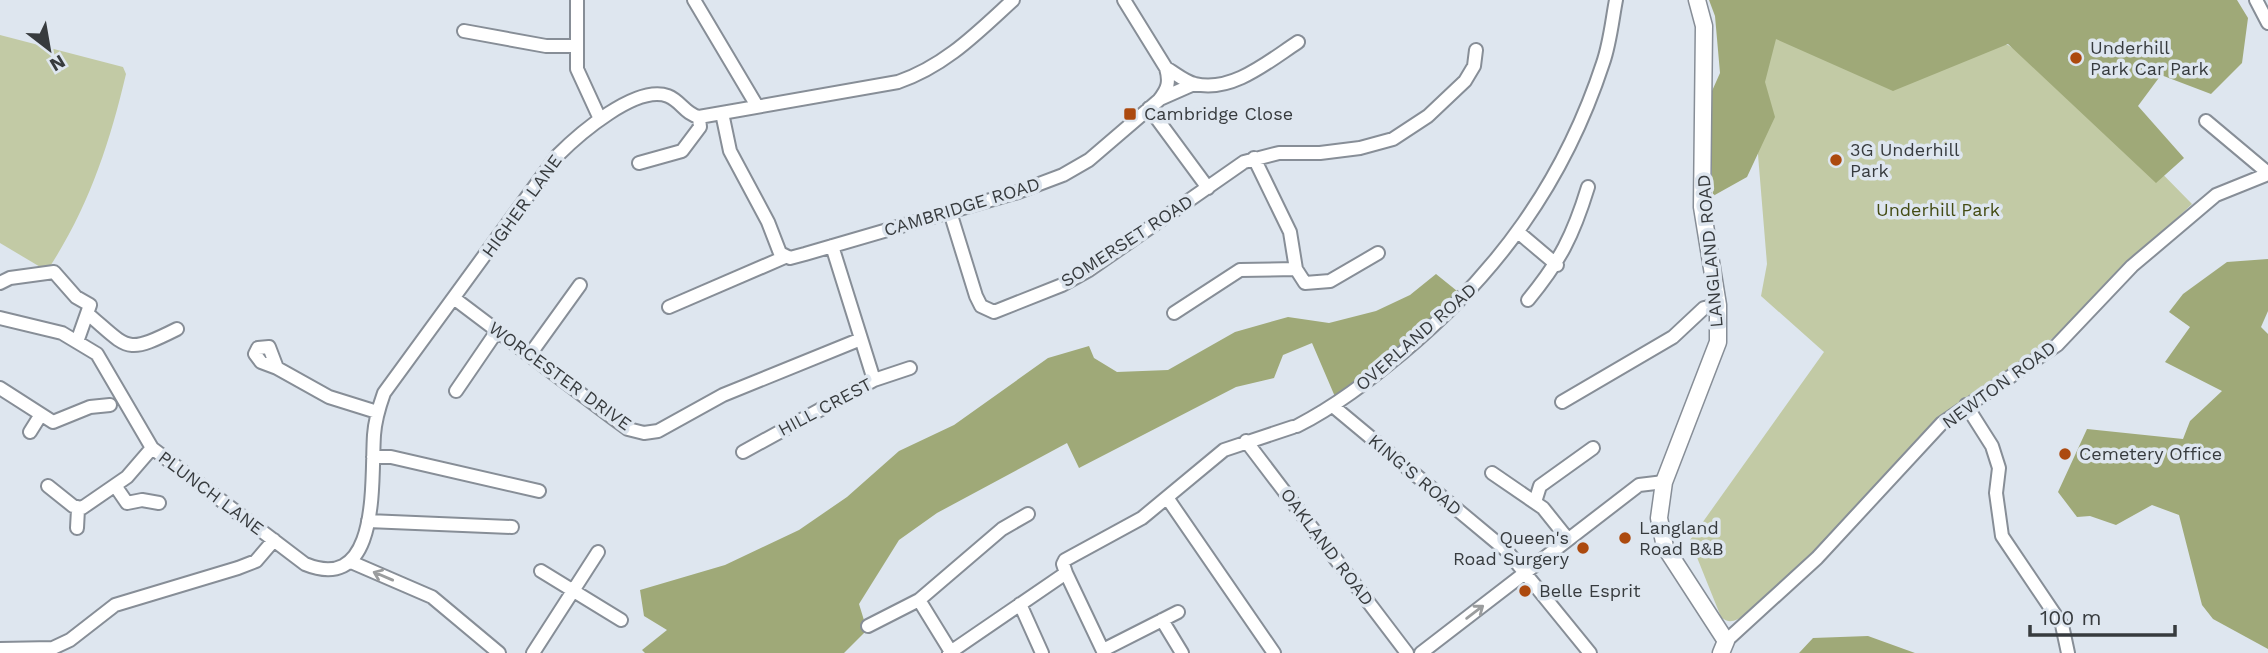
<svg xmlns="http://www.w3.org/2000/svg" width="2268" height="653" viewBox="0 0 2268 653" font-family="'Work Sans',sans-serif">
	<rect width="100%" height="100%" fill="#dee6ef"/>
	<path fill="#c2caa5" d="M 1777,11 L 2008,45 L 2084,94 L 2192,204 L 2110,281 L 2069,326 L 1964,403 L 1824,546 L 1746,615 C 1736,620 1730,625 1721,617 L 1690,540 L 1824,352 L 1761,296 L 1767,264 L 1754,106 Z
		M 0,35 L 123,67 L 126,74 C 109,146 88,209 47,271 L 0,243 Z"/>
	<path fill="#9fa978" d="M 1709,0 L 2237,0 L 2248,18 L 2242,63 L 2211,94 L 2161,75 L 2138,106 L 2184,158 L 2156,183 L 2008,44 L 1893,91 L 1776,39 L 1765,82 L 1775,117 L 1747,177 L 1713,196 L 1708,100 L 1720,73 L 1715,16 Z
		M 2268,259 L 2268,311 L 2261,327 L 2268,334 L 2268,649 L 2213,619 L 2202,605 L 2179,515 L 2152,505 L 2116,525 L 2090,516 L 2077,517 L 2058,492 L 2087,429 L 2183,439 L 2190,421 L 2222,391 L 2165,362 L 2190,327 L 2169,312 L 2183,294 L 2227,262 Z
		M 1436,274 L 1462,295 L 1336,399 L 1312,343 L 1283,355 L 1274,378 L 1236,387 L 1079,468 L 1067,443 L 937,513 L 899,540 L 859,604 L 867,630 L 844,653 L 645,653 L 642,650 L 667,630 L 644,616 L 640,590 L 725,565 L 799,530 L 847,497 L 899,451 L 954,425 L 1048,358 L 1089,346 L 1094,358 L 1117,372 L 1168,370 L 1235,332 L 1288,317 L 1329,323 L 1376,311 L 1410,295 Z
		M 1868,636 L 1915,653 L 1799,653 L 1813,638 Z"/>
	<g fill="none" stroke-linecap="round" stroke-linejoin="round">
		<defs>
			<path id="minor" d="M 577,0 L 577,69 L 600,119
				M 694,0 L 757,106
				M 2256,0 L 2268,23
				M 464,31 L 546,46 L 577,46
				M 1166,68 C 1175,73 1185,82 1195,84 C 1232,93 1269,61 1298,42
				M 1160,99 L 1194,84
				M 1149,108 L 1208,188
				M 722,113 L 730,151 L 768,222 L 780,253 L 790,258 L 805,254 L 1018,192 L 1063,175 L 1089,160 L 1159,100 C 1168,89 1170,82 1166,68 L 1124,0
				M 2206,121 L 2268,173
				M 1254,158 L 1290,232 L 1296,269 L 1305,283 L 1330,281 L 1378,253
				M 639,163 L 682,151 L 700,127 L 699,117
				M 950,212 L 976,296 L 981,306 L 994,312 L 1062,285 L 1089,270 L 1244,162 L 1279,153 L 1320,153 L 1360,148 L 1393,139 L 1428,116 L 1465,81 L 1474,66 L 1476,50
				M 1518,232 L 1557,265
				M 832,246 L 874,380
				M 0,283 L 10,278 L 54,272 L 76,297 L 90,305 L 78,339
				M 455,299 L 613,418 L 628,429 L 644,433 L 658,431 L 723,395 L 861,339
				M 1528,300 C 1560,261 1573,236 1588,187
				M 669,307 L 785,257
				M 1174,313 L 1240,270 L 1296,269
				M 88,314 C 129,349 125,355 177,329
				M 0,318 L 62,333 L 97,354 L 152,448 L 305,564 C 381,595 371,479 374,435 C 375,420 379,407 384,393 L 557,156 C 578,135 636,84 668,96 C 681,101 685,114 699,117 L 898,82 C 945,66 977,33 1013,0
				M 531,353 L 580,285
				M 277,368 L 269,347 L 258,348 L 255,354 L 261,362 L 277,368 L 329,397 L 377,412
				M 0,388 L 53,422 L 90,407 L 110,405
				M 456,391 L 497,331
				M 1562,402 L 1673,337 L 1704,308 L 1718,305
				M 1966,405 L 1992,446 L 1999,468 L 1996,493 L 2002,536 L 2062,625 L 2068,653
				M 1334,407 L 1507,551 L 1590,653
				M 1297,426 C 1336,406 1368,381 1402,353 C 1497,274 1564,182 1603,63 C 1610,43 1612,21 1616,0
				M 30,432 L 40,416
				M 1246,441 L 1407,653
				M 743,452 L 874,380 L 910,368
				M 373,457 L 391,457 L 539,491
				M 1492,473 L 1543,508 L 1567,538
				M 48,486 L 73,506 L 82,508 L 127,477 L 152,448
				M 116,487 L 127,503 L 142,500 L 159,503
				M 1168,499 L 1274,653
				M 1535,502 L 1540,486 L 1593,448
				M 368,521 L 512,527
				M 77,528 L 78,509
				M 351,562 L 432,597 L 499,653
				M 541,571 L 621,620
				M 919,600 L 951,652
				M 1020,604 L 1042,653
				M 1162,620 L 1182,653
				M 868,626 L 919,600 L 1002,529 L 1028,514
				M 1726,641 L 1817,558 L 1942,423 L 2057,345 L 2132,266 L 2216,195 L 2268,174
				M 0,649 L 53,648 L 70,640 L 115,605 L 238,568 L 256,561 L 274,540
				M 1103,650 L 1178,612
				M 533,653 L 598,552
				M 949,653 L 1066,573
				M 1104,653 L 1066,573 L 1063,564 L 1065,560 L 1142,518 L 1224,450 L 1293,427
				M 1421,653 L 1639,485 L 1664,482"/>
			<path id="major" d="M 1697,0 L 1704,26 L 1702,207 L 1718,305 L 1718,342 L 1664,482 L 1659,518 L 1665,547 L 1726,641 L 1721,653"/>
		</defs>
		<use href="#minor" stroke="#878e97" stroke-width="16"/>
		<use href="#major" stroke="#878e97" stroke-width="19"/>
		<use href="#minor" stroke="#fff" stroke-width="12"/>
		<use href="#major" stroke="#fff" stroke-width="16"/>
	</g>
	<defs><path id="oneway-shaft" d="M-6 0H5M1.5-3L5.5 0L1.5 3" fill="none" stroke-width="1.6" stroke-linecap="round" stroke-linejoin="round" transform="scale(1.75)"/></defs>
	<g stroke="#9b9d9e">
		<use href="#oneway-shaft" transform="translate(383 576) rotate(-157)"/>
		<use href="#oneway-shaft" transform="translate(1475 612) rotate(-37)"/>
	</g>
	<g fill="#ac4a0f" stroke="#dee6ef" stroke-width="2.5">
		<circle cx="2076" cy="58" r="7"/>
		<rect x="1123" y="107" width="14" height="14" rx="3.5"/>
		<circle cx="1836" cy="160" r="7"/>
		<circle cx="2065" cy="454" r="7"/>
		<circle cx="1625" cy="538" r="7"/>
		<circle cx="1583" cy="548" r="7"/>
		<circle cx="1525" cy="591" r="7"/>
	</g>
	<g text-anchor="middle" stroke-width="7" stroke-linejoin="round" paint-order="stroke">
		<g font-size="18" fill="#373b3e" stroke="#dee6ef" text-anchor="start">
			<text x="2090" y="54">Underhill<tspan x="2090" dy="21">Park Car Park</tspan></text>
			<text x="1144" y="120">Cambridge Close</text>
			<text x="1850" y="156">3G Underhill<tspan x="1850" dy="21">Park</tspan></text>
			<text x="2079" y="460">Cemetery Office</text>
			<text x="1639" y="534">Langland<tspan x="1639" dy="21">Road B&amp;B</tspan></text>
			<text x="1569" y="544" text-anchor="end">Queen's<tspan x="1569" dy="21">Road Surgery</tspan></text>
			<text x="1539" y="597">Belle Esprit</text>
		</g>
		<g font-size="18" fill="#373b3e" stroke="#dee6ef">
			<text transform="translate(522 206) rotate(-54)" y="6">HIGHER LANE</text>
			<text transform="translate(962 207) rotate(-17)" y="6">CAMBRIDGE ROAD</text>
			<text transform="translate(1127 241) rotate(-33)" y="6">SOMERSET ROAD</text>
			<text transform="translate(1710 251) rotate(-95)" y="6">LANGLAND ROAD</text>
			<text transform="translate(1416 337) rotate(-41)" y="6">OVERLAND ROAD</text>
			<text transform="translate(560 376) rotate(36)" y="6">WORCESTER DRIVE</text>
			<text transform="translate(1999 385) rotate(-36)" y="6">NEWTON ROAD</text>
			<text transform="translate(825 407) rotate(-28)" y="6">HILL CREST</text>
			<text transform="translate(1415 475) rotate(40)" y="6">KING'S ROAD</text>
			<text transform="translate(211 493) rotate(37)" y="6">PLUNCH LANE</text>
			<text transform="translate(1327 547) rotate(53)" y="6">OAKLAND ROAD</text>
		</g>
		<g font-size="18" fill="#444c14" stroke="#dee6ef">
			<text x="1938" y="216">Underhill Park</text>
		</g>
	</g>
	<g transform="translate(49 49) rotate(149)" stroke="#dee6ef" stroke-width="5" paint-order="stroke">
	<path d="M0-5L12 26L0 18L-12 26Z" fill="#373b3e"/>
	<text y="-10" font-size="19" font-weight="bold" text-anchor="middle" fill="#373b3e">N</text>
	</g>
	<path d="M2030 625v10h145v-10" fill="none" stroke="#373b3e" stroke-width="3.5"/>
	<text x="2040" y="625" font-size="21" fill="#373b3e" stroke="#dee6ef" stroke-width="5" paint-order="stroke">100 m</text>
</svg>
